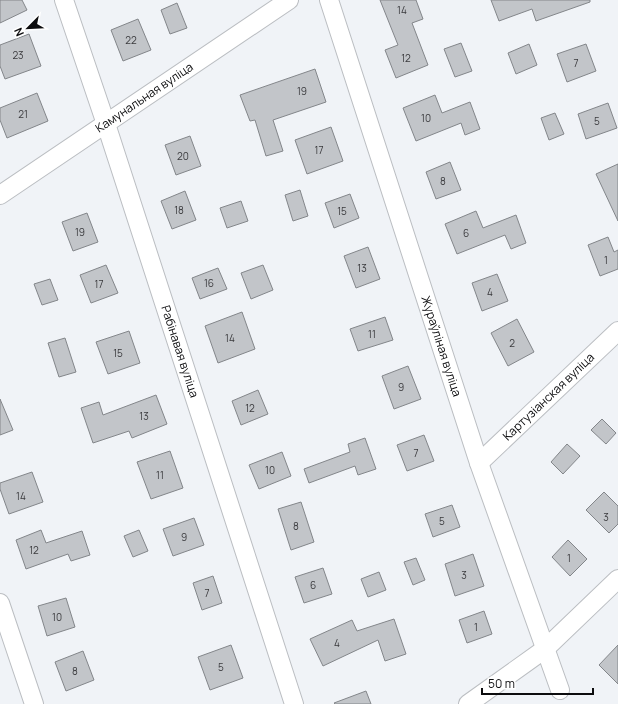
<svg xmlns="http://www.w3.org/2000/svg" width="618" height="704" viewBox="0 0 618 704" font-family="Manrope,sans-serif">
	<rect width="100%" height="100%" fill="#f0f3f7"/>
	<path fill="#c2c5c9" stroke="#83868a" d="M 0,0 L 22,0 L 27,10 L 0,23 Z
		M 380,0 L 416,0 L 423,19 L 412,23 L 428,65 L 396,78 L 385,50 L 398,45 Z
		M 491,0 L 590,0 L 590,2 L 536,21 L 532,9 L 499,21 Z
		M 177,3 L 187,28 L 170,34 L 161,10 Z
		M 138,19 L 151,50 L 123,61 L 111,30 Z
		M 29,34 L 41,66 L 5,79 L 0,66 L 0,45 Z
		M 461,43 L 472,71 L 455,77 L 444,49 Z
		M 529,44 L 537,65 L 516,74 L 508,53 Z
		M 586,44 L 596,71 L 567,82 L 557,54 Z
		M 315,69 L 326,102 L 273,120 L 283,151 L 266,156 L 255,120 L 250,121 L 240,95 Z
		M 37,93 L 48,121 L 7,138 L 0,120 L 0,108 Z
		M 435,95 L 442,113 L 470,102 L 480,129 L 465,135 L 461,123 L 416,141 L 403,108 Z
		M 608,103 L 617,128 L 586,139 L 578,114 Z
		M 555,113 L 564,134 L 549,140 L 541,118 Z
		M 331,127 L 343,161 L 307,174 L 295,140 Z
		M 190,136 L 201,166 L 176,175 L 165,145 Z
		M 450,162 L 461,190 L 436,199 L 426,172 Z
		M 618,164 L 618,221 L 596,174 Z
		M 300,190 L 308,216 L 293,221 L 285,195 Z
		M 185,191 L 196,220 L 172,229 L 161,201 Z
		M 350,194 L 359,218 L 334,228 L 325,203 Z
		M 241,201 L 248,221 L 227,228 L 220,208 Z
		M 476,211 L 483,228 L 516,215 L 526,243 L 511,249 L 505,235 L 457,254 L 445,224 Z
		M 87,213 L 98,242 L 73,251 L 62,222 Z
		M 608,237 L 614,252 L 618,250 L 618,269 L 600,276 L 588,245 Z
		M 368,247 L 380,279 L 356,288 L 344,256 Z
		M 106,265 L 118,293 L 91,303 L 80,275 Z
		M 263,265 L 273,290 L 251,299 L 241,273 Z
		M 218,268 L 227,289 L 200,299 L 192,278 Z
		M 497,274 L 508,301 L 482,311 L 472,283 Z
		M 50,279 L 58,300 L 42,305 L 34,284 Z
		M 242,312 L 255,349 L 218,363 L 205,326 Z
		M 385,317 L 393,340 L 358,351 L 350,329 Z
		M 517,319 L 534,352 L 508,366 L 491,333 Z
		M 129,331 L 140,363 L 108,374 L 96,342 Z
		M 65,338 L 76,372 L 59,377 L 48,343 Z
		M 408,366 L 421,399 L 394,409 L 382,376 Z
		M 258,390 L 268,414 L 241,425 L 232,401 Z
		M 156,395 L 167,424 L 132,438 L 129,431 L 93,443 L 81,408 L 99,402 L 103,415 Z
		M 0,399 L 13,430 L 0,435 Z
		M 602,419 L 616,433 L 606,444 L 591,430 Z
		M 424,435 L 434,461 L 407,471 L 397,445 Z
		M 365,438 L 376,469 L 358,475 L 355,466 L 309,483 L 304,469 L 350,452 L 348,444 Z
		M 567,444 L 580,456 L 563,474 L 551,462 Z
		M 170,451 L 183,488 L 151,499 L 137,462 Z
		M 282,452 L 291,476 L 259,489 L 249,465 Z
		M 32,472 L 43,502 L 9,514 L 0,489 L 0,483 Z
		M 604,492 L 618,506 L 618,524 L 609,533 L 586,510 Z
		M 301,502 L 314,542 L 291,550 L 278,509 Z
		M 452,505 L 460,527 L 433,537 L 425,514 Z
		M 194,518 L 204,545 L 173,556 L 163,529 Z
		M 41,530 L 46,543 L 82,531 L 90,555 L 71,561 L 68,554 L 26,569 L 16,540 Z
		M 139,530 L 148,551 L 133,557 L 124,536 Z
		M 568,540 L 587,559 L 570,576 L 552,557 Z
		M 473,554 L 484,586 L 455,596 L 445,564 Z
		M 416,558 L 425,580 L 413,585 L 404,562 Z
		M 323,568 L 332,594 L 304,603 L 295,577 Z
		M 379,572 L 386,590 L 368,597 L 361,579 Z
		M 213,576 L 222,603 L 202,610 L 193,583 Z
		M 66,598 L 75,627 L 47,636 L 38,606 Z
		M 484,611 L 492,634 L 467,643 L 459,620 Z
		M 394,619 L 406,654 L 385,661 L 378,640 L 323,666 L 310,639 L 352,620 L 357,631 Z
		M 231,645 L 243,678 L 210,690 L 198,657 Z
		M 618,645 L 618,684 L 599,665 Z
		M 83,651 L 94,680 L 66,691 L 55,662 Z
		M 366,691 L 371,704 L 335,704 L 334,703 Z"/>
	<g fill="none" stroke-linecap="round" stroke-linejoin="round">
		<defs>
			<g id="street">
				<path id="s1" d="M 64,0 L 106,124 L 294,704"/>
				<path id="s2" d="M 329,0 L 479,463 L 560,690"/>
				<path id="s3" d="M 0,195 L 289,0"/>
				<path id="s4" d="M 479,463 L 618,331"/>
				<path d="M 0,603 L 34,704"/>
				<path d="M 468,704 L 545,649 L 618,579"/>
			</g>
		</defs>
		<use href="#street" stroke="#bbbec2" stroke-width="20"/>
		<use href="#street" stroke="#fff" stroke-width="18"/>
	</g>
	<g text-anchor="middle" stroke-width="3" stroke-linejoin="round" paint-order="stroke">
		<g font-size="10" fill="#3a3a3d">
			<text x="402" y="14">14</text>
			<text x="131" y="44">22</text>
			<text x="18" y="59">23</text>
			<text x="406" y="62">12</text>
			<text x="576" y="67">7</text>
			<text x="302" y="95">19</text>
			<text x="23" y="118">21</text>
			<text x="426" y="122">10</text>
			<text x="597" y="125">5</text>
			<text x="319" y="154">17</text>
			<text x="183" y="160">20</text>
			<text x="443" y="185">8</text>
			<text x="179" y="214">18</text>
			<text x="342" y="215">15</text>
			<text x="80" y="236">19</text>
			<text x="466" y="237">6</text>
			<text x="606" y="264">1</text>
			<text x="362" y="272">13</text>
			<text x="209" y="287">16</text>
			<text x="99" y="288">17</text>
			<text x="490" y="296">4</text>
			<text x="372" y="338">11</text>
			<text x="230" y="342">14</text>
			<text x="512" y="347">2</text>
			<text x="118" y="357">15</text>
			<text x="401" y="391">9</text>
			<text x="250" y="412">12</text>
			<text x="144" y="420">13</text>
			<text x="416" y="457">7</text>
			<text x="270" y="474">10</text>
			<text x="160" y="479">11</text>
			<text x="21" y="500">14</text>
			<text x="606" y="521">3</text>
			<text x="442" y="525">5</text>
			<text x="296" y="530">8</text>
			<text x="184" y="541">9</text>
			<text x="34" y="554">12</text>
			<text x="569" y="562">1</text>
			<text x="464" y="579">3</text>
			<text x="313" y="589">6</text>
			<text x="207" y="597">7</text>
			<text x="57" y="621">10</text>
			<text x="476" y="631">1</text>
			<text x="337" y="647">4</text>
			<text x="221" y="671">5</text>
			<text x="75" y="675">8</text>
		</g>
		<g font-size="12" fill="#0c0c0e" stroke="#fff">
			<text dy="4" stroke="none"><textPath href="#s3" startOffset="174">Камунальная вуліца</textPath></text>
			<text dy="4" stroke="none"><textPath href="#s2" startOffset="364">Жураўліная вуліца</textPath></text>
			<text dy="4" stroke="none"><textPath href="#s1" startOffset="370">Рабінавая вуліца</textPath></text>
			<text dy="4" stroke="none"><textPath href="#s4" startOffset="96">Картузіанская вуліца</textPath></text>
		</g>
	</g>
	<g transform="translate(28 28) rotate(246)" stroke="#ffffff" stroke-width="3" paint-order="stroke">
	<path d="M0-3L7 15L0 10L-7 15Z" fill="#0c0c0e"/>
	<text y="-6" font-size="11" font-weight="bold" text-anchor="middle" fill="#0c0c0e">N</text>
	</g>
	<path d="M482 688v6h111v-6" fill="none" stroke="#0c0c0e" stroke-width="2"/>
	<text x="488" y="688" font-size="12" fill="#0c0c0e" stroke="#ffffff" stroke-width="3" paint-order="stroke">50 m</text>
</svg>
